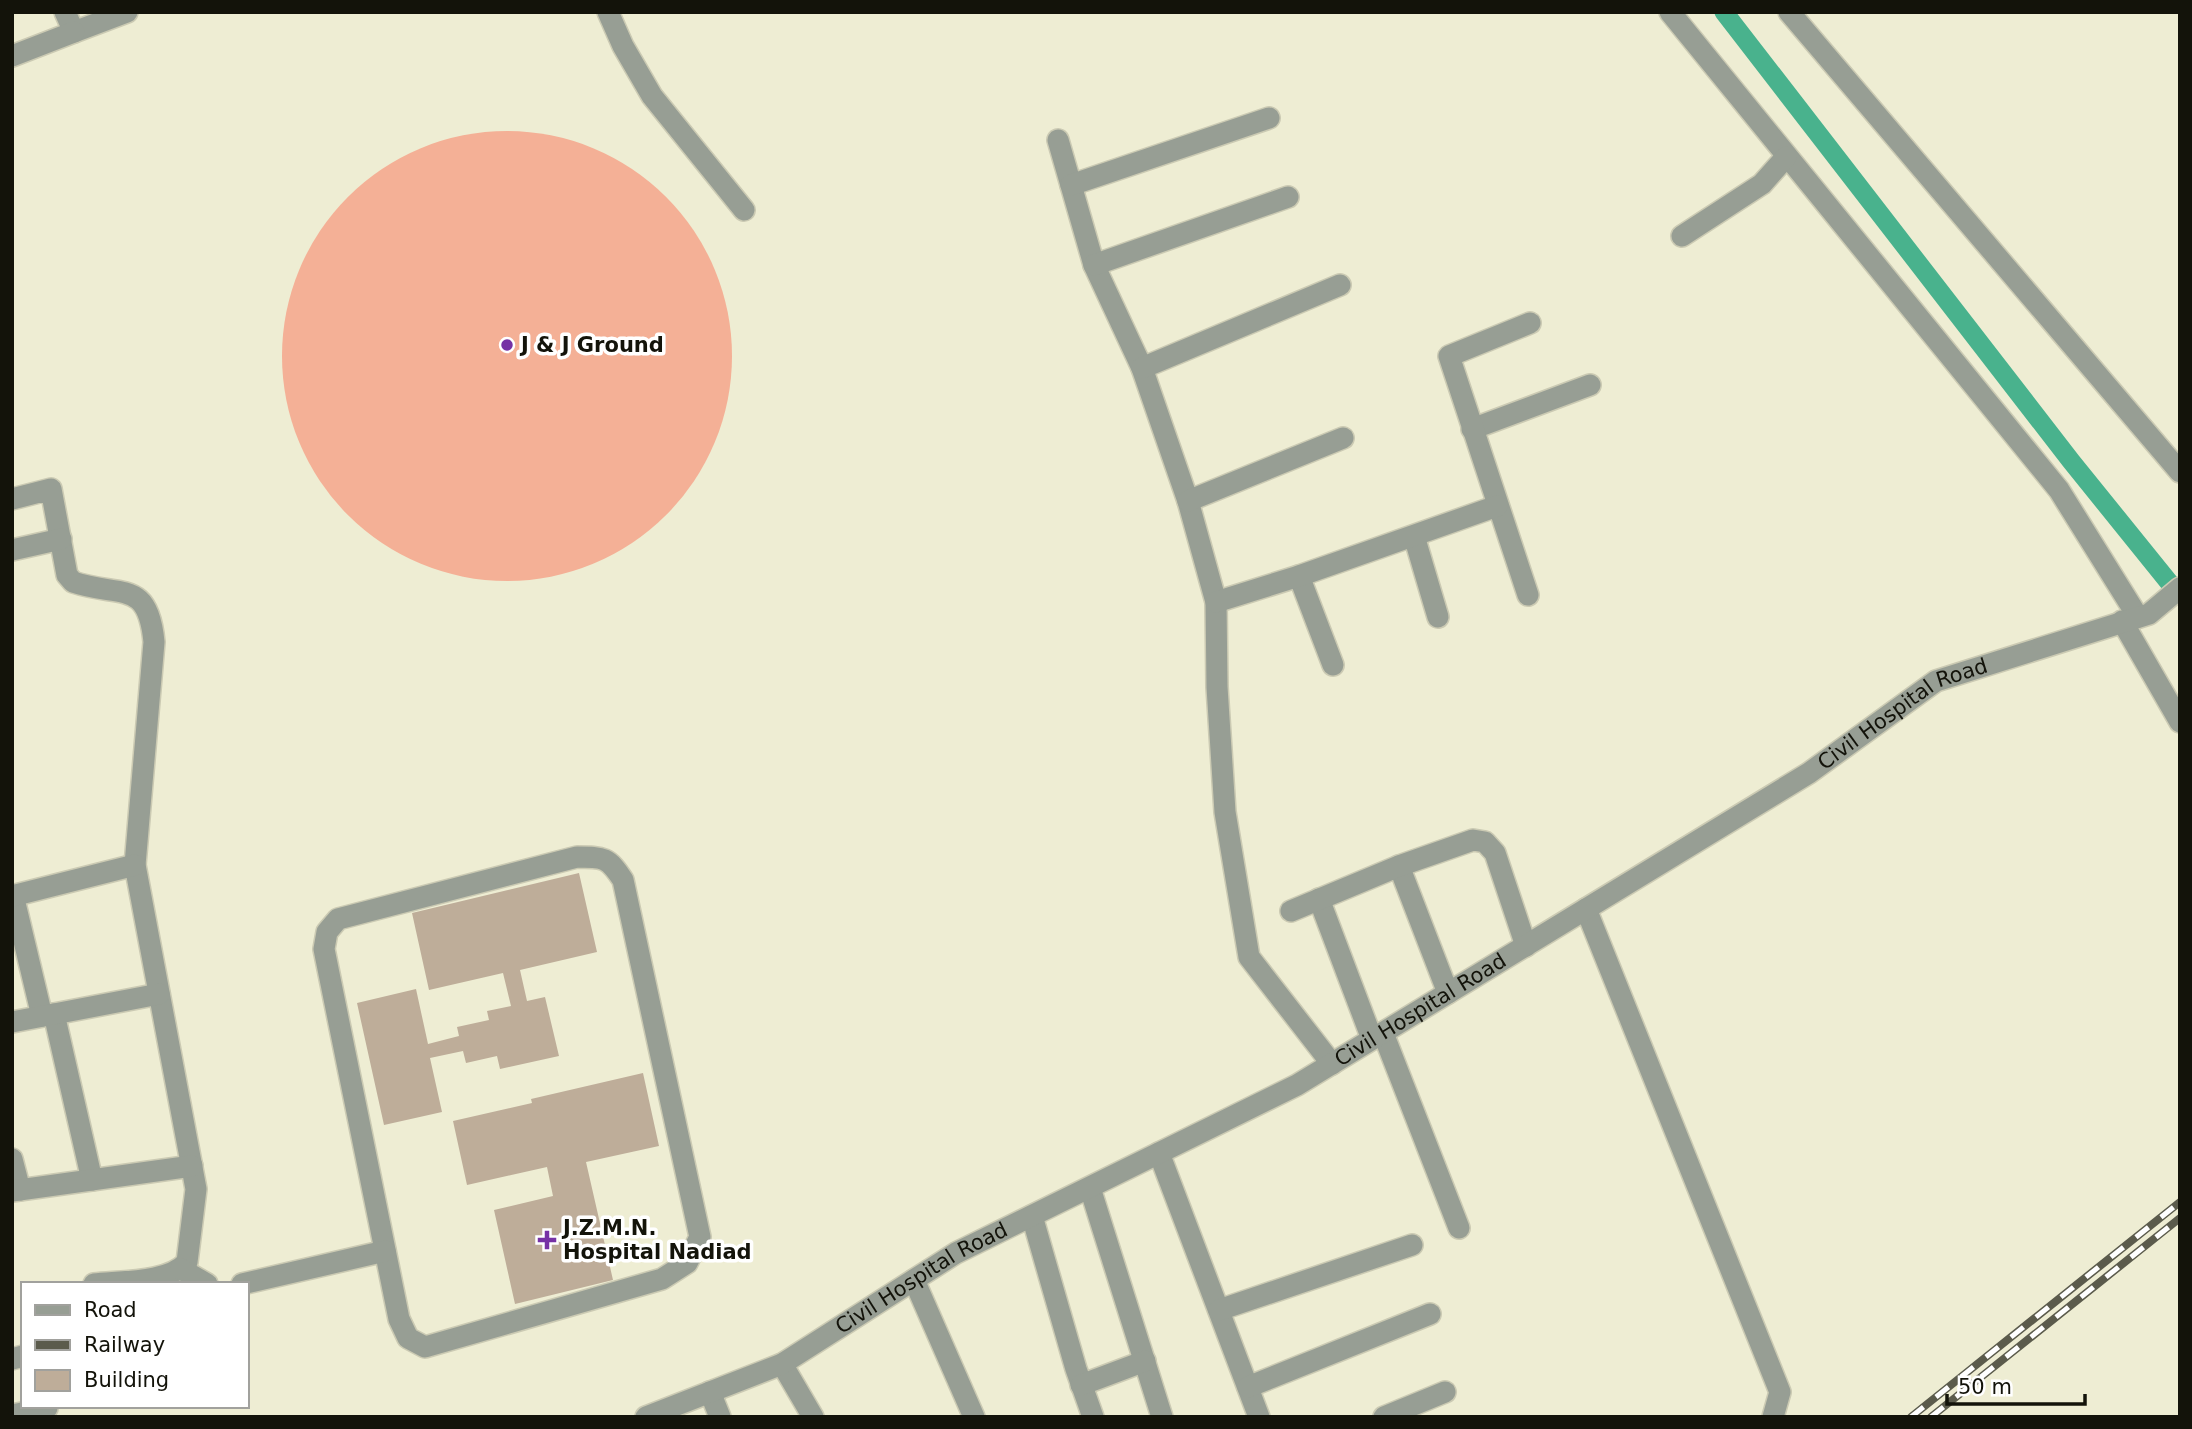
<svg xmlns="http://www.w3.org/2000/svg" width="2192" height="1429" viewBox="0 0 2192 1429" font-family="'DejaVu Sans',sans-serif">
	<rect width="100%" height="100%" fill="#eeedd3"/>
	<path fill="#f4b096" d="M282 356a225 225 0 1 1 450 0a225 225 0 1 1-450 0Z"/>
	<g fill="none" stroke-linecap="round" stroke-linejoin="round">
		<path stroke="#49b28d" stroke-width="19" d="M 1724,12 L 2071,461 L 2180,596"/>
	</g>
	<path fill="#bead99" d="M 579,873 L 597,952 L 520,970 L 527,1001 L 545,997 L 559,1056 L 500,1069 L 497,1056 L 466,1063 L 463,1051 L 430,1058 L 442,1112 L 384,1125 L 357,1003 L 416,989 L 428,1044 L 459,1036 L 457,1027 L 489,1020 L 487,1011 L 511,1006 L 503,973 L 429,990 L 412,913 Z
		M 643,1073 L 659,1146 L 586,1162 L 613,1280 L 515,1304 L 494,1210 L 553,1196 L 547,1167 L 467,1185 L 453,1121 L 532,1103 L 531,1099 Z"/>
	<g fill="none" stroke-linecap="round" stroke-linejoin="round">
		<defs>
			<g id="minor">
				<path d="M 65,12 L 74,32 L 127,12"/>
				<path d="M 608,12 L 623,46 L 652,96 L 744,210"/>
				<path d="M 1670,12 L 2059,490 L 2138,617"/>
				<path d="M 1789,12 L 2180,472"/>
				<path d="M 12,56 L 74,32"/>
				<path d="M 1058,140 L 1094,265 L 1142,368 L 1188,501 L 1216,602 L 1217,687 L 1225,812 L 1249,957 L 1332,1064"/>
				<path d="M 1071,185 L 1269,118"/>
				<path d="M 1682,236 L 1762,184 L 1786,157"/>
				<path d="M 1094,265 L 1288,197"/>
				<path d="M 1142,368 L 1340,285"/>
				<path d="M 1472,429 L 1590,385"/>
				<path d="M 12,499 L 51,489 L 67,575 L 73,582 C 120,598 148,578 154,642 L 135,865 L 196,1189 L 187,1262 C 169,1283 121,1281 94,1284"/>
				<path d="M 1188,501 L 1343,438"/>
				<path d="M 1414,536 L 1438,617"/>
				<path d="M 12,550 L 61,539"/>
				<path d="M 1299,576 L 1333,665"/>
				<path d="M 1528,595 L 1449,356 L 1530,323"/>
				<path d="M 1216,602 L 1299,576 L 1497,506"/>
				<path d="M 2122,621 L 2180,722"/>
				<path d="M 577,857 C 604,857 608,857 623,880 L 700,1237 L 687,1263 L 662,1279 L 425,1347 L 408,1338 L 399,1319 L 324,949 L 327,932 L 338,919 Z"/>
				<path d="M 1399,866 L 1448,993"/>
				<path d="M 13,895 L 42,1016"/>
				<path d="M 12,896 L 135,865"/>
				<path d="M 1319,899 L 1372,1039"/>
				<path d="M 1586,909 L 1780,1392 L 1773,1417"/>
				<path d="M 1291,911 L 1399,866 L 1473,840 L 1485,842 L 1495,853 L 1526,946"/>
				<path d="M 54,1014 L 92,1180"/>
				<path d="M 12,1022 L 159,994"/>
				<path d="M 1383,1033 L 1459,1228"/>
				<path d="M 1159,1153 L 1259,1417"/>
				<path d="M 12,1159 L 20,1190"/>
				<path d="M 1090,1188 L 1162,1417"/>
				<path d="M 12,1191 L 192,1166"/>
				<path d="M 1032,1216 L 1076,1369 L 1093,1417"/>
				<path d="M 181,1269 L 207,1284"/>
				<path d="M 914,1280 L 974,1417"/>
				<path d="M 242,1284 L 385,1251"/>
				<path d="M 1219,1310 L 1412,1245"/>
				<path d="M 12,1359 L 23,1356"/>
				<path d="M 782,1364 L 813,1417"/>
				<path d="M 1081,1385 L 1145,1361"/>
				<path d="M 1248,1387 L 1430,1314"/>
				<path d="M 710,1392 L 720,1417"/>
				<path d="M 12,1415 L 47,1408"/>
				<path id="s1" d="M 646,1417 L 782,1364 L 956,1253 L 1297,1085 L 1809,773 L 1936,681 L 2149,614 L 2180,588"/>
				<path d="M 1384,1417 L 1445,1392"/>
			</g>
		</defs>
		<use href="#minor" stroke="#cbcab3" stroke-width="24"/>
		<use href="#minor" stroke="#979e94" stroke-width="21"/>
		<defs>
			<path id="rail" d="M 1911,1417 L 2180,1202
				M 1931,1417 L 2180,1218"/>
		</defs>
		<use href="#rail" stroke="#5b5b4c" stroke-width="8"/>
		<use href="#rail" stroke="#fff" stroke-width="5" stroke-dasharray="16" stroke-linecap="butt"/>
	</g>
	<g fill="#7631a5" stroke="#fff" stroke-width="2.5">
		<circle cx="507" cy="345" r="7"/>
		<path d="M543.5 1229.5h7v7h7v7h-7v7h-7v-7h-7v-7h7z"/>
	</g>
	<g text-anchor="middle" stroke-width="7" stroke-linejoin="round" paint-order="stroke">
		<g font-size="21" font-weight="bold" fill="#13130a" stroke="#fff" text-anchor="start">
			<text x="521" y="352">J &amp; J Ground</text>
			<text x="563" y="1235">J.Z.M.N.<tspan x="563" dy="24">Hospital Nadiad</tspan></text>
		</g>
		<g font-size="21" fill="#13130a" stroke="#fff">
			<text dy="7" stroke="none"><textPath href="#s1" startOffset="1444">Civil Hospital Road</textPath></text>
			<text dy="7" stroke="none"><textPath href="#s1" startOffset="877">Civil Hospital Road</textPath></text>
			<text dy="7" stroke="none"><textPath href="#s1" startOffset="310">Civil Hospital Road</textPath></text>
		</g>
	</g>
	<rect width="2192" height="1429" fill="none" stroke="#13130a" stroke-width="28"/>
	<rect x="21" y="1282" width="228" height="126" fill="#ffffff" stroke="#a1a19d" stroke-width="2"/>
	<rect x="35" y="1305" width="35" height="10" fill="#979e94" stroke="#a1a19d" stroke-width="2"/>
	<text x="84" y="1317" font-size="21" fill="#13130a">Road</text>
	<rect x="35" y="1340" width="35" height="10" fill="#5b5b4c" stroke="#a1a19d" stroke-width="2"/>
	<text x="84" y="1352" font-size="21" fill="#13130a">Railway</text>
	<rect x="35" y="1370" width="35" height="21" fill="#bead99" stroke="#a1a19d" stroke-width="2"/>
	<text x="84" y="1387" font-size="21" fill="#13130a">Building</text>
	<path d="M1947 1394v10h138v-10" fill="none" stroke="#13130a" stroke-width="3.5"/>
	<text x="1958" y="1394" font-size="21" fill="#13130a" stroke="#ffffff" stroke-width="5" paint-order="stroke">50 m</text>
</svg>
